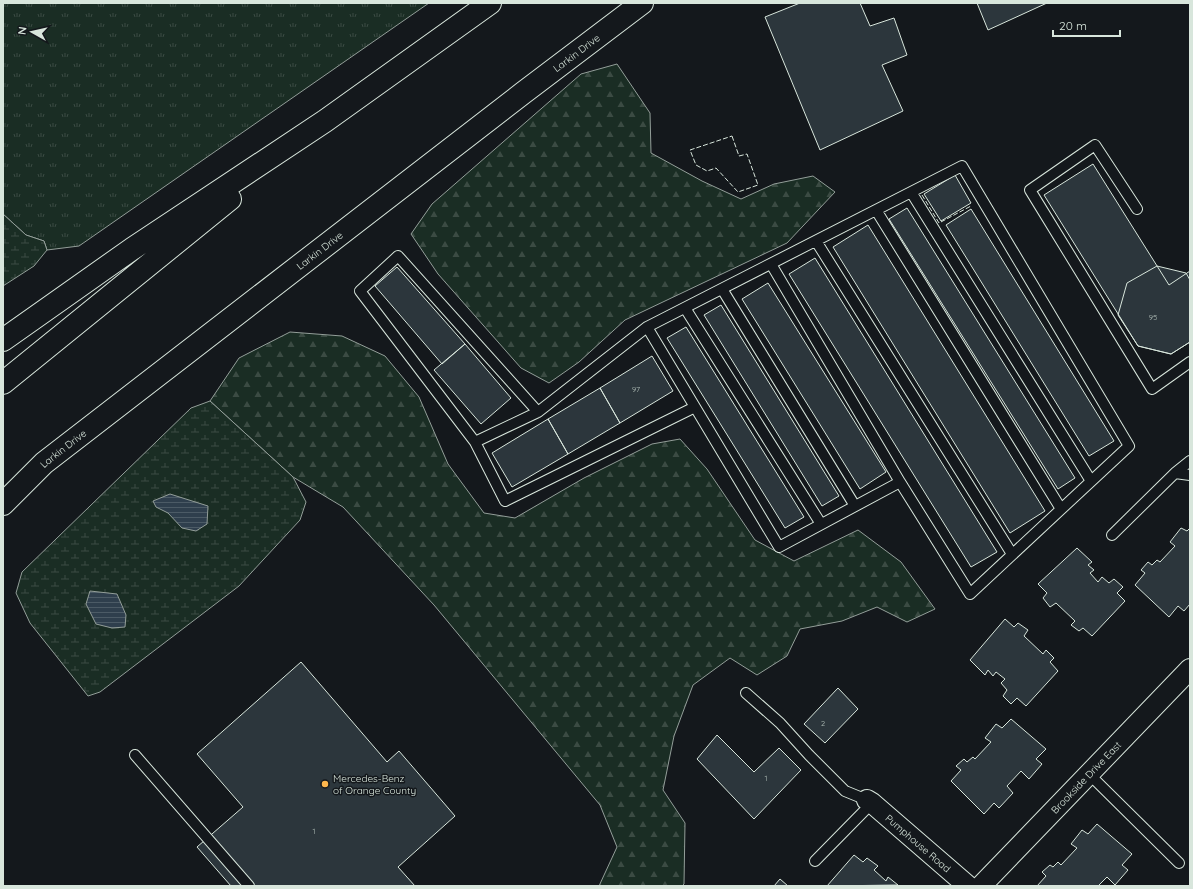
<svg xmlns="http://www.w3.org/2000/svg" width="1193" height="889" viewBox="0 0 1193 889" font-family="Quicksand,sans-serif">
	<defs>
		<pattern id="grass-tufts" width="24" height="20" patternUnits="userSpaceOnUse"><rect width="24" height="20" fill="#1a2d24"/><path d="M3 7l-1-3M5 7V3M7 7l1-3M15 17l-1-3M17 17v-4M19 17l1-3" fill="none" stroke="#3b4b43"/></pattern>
		<pattern id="forest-firs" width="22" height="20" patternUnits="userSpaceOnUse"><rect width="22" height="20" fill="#1a2d24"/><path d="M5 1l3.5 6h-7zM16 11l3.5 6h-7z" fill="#3b4b43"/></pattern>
		<pattern id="wetland-marsh" width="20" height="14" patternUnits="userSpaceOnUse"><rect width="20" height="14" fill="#1a2d24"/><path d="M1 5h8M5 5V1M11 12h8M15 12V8" fill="none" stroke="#3b4b43"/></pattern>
		<pattern id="water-rules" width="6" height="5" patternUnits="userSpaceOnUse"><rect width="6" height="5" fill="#2f3f4d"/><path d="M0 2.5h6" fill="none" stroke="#4c5b66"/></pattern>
	</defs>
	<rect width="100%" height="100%" fill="#14181c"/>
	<path fill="url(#grass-tufts)" stroke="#939e99" d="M 3,3 L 429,3 L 79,246 L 47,250 L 44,241 L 26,235 L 3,214 Z"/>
	<path fill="url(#forest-firs)" stroke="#939e99" d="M 617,64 L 650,113 L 651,153 L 702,181 L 741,199 L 774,184 L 813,176 L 835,192 L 787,243 L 625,320 L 579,362 L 549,383 L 521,368 L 438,274 L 411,234 L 432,204 L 581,74 Z
		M 290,332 L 342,336 L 385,356 L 419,397 L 448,464 L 484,513 L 515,518 L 584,478 L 652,444 L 680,439 L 707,469 L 755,540 L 794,561 L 858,530 L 901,562 L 935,609 L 907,622 L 877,607 L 842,621 L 800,629 L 787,656 L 757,675 L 730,658 L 693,685 L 674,736 L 663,790 L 685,823 L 684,884 L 682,886 L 599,886 L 617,847 L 600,805 L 434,605 L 343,507 L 293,477 L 210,401 L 239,358 Z"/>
	<path fill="url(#wetland-marsh)" stroke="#939e99" d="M 3,214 L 26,235 L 44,241 L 47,250 L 34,266 L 3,286 Z
		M 210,401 L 293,477 L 306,502 L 300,520 L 239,586 L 100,692 L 88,696 L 30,623 L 16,593 L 22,572 L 191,408 Z"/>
	<path fill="url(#water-rules)" stroke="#939e99" d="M 170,494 L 208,506 L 207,524 L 196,531 L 182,528 L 168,513 L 156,507 L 153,501 Z
		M 90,591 L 117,594 L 126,615 L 125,627 L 112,628 L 96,624 L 86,604 Z"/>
	<path fill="#2c363c" stroke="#d8e6dc" d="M 800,3 L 860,3 L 870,26 L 894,18 L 907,55 L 882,65 L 903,111 L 820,150 L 765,17 Z
		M 977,3 L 1047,3 L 988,30 Z
		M 1093,164 L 1169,285 L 1190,271 L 1190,342 L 1171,354 L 1138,346 L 1044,195 Z
		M 955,175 L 971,203 L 941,221 L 924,194 Z
		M 907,208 L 1075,478 L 1058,489 L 889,219 Z
		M 971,209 L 1114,441 L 1089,456 L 946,225 Z
		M 868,225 L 1045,511 L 1010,533 L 833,247 Z
		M 815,258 L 997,552 L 971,567 L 789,274 Z
		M 1157,266 L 1186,273 L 1190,280 L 1190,342 L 1171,354 L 1138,346 L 1118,315 L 1127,283 Z
		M 397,267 L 465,344 L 442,364 L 375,286 Z
		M 768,283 L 886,472 L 860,489 L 742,299 Z
		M 721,305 L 839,496 L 822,506 L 704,315 Z
		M 686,327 L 804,517 L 785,528 L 667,338 Z
		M 465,344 L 511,398 L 481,424 L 434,370 Z
		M 652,356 L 673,391 L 620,423 L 600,388 Z
		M 600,388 L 620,423 L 568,454 L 548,419 Z
		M 548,419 L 568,454 L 512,487 L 492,453 Z
		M 1181,528 L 1187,531 L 1190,528 L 1190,604 L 1184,611 L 1178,606 L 1169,617 L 1135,585 L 1145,573 L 1141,570 L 1148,562 L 1152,565 L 1157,560 L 1160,562 L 1175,546 L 1170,542 Z
		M 1077,548 L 1092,562 L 1088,565 L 1094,570 L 1090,573 L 1098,582 L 1102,577 L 1109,583 L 1114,579 L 1123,587 L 1117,593 L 1125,601 L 1092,636 L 1083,628 L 1079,631 L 1071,625 L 1075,621 L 1056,603 L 1050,607 L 1043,598 L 1047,593 L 1038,584 Z
		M 1005,619 L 1014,627 L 1018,623 L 1028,630 L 1024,636 L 1043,654 L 1046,650 L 1054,658 L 1050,662 L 1058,671 L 1026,706 L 1017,698 L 1011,704 L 1003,696 L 1007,690 L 1001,683 L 1005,679 L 996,672 L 993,676 L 988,670 L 985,675 L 970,660 Z
		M 301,662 L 387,762 L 399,751 L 455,816 L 398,867 L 415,886 L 231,886 L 197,847 L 243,807 L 197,754 Z
		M 838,688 L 858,709 L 825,743 L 804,724 Z
		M 1011,719 L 1046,749 L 1036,759 L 1042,764 L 1029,779 L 1021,771 L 1007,786 L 1013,793 L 999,808 L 994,803 L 984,814 L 951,781 L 961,770 L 956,766 L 964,759 L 967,762 L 973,757 L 975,759 L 991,742 L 985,738 L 996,724 L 1002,728 Z
		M 717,735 L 754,772 L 779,748 L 801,770 L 754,819 L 697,759 Z
		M 1097,824 L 1132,854 L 1122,865 L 1128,870 L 1115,885 L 1107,877 L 1098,886 L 1037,886 L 1046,876 L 1042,872 L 1050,865 L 1053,867 L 1058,862 L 1061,865 L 1077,848 L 1071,844 L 1082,830 L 1088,834 Z
		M 854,855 L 863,862 L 867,858 L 878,866 L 874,870 L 886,881 L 888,877 L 898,885 L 827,886 Z
		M 780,879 L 788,886 L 774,886 Z"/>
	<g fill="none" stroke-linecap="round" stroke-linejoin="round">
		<defs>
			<path id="lane" d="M 962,166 L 1129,446 L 970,594 L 900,482 L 779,547 L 647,327 Z
				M 911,192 L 1091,481
				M 1137,209 L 1095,145 L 1030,190 L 1152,389 L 1190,362
				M 876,210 L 1061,509
				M 816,241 L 1012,554
				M 771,264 L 900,482
				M 722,289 L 855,506
				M 685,308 L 821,524
				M 647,327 L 538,412 L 475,442 L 505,501 L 695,407
				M 475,442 L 360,291 L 398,256 L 538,412
				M 1175,473 L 1190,461
				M 1112,535 L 1175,473 L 1190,475
				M 746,693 L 780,723 L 809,755 L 845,791 L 867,800
				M 135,755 L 249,886
				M 1089,774 L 1179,863
				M 815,861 L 872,803"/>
			<g id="street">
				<path id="s1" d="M 867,800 L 872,803 L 968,886"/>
				<path id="s2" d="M 981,886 L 1190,669"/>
			</g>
			<g id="secondary">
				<path id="s3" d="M 3,504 L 44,463 L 523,93 L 642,3"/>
			</g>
			<path id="highway" d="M 3,340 L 132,249 L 325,121 L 490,3
				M 3,383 L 230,199"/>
		</defs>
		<use href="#lane" stroke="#d8e6dc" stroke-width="12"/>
		<use href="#street" stroke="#d8e6dc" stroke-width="22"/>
		<use href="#secondary" stroke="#d8e6dc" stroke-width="24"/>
		<use href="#highway" stroke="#d8e6dc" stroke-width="24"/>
		<use href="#lane" stroke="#14181c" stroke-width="10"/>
		<use href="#street" stroke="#14181c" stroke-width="20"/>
		<use href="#secondary" stroke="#14181c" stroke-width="22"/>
		<use href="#highway" stroke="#14181c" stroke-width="22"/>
		<path stroke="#d8e6dc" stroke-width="1" stroke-dasharray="5 2" stroke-linecap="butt" d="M 732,136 L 739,156 L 747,154 L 758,185 L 738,192 L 716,168 L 707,171 L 696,165 L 690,150 Z
			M 922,195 L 939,223 L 971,206"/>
	</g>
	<circle fill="#ffb74d" stroke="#14181c" stroke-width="1.5" cx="325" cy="784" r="4"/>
	<g text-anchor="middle" stroke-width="3" stroke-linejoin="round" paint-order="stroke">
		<g font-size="8" fill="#adbab4">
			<text x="1153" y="320">95</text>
			<text x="636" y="392">97</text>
			<text x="823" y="726">2</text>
			<text x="766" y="781">1</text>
			<text x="314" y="834">1</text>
		</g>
		<g font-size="10" fill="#d8e6dc" stroke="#14181c">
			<text dy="4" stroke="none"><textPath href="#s3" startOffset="730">Larkin Drive</textPath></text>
			<text dy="4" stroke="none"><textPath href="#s3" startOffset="406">Larkin Drive</textPath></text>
			<text dy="4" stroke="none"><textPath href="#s3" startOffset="82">Larkin Drive</textPath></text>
			<text dy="4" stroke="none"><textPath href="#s2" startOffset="151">Brookside Drive East</textPath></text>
			<text dy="4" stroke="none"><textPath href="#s1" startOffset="67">Pumphouse Road</textPath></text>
		</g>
		<g font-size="10" fill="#d8e6dc" stroke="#14181c" text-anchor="start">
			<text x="333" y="782">Mercedes-Benz<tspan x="333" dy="12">of Orange County</tspan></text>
		</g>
	</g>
	<rect width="1193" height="889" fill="none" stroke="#d8e6dc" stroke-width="8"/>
	<g transform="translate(32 32) rotate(278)" stroke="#14181c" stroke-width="3" paint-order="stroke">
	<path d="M0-3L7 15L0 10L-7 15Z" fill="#d8e6dc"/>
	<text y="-6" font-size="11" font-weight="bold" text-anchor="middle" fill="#d8e6dc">N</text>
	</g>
	<path d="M1053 30v6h67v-6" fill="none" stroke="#d8e6dc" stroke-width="2"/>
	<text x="1059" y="30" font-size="12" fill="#d8e6dc" stroke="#14181c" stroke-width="3" paint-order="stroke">20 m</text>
</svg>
